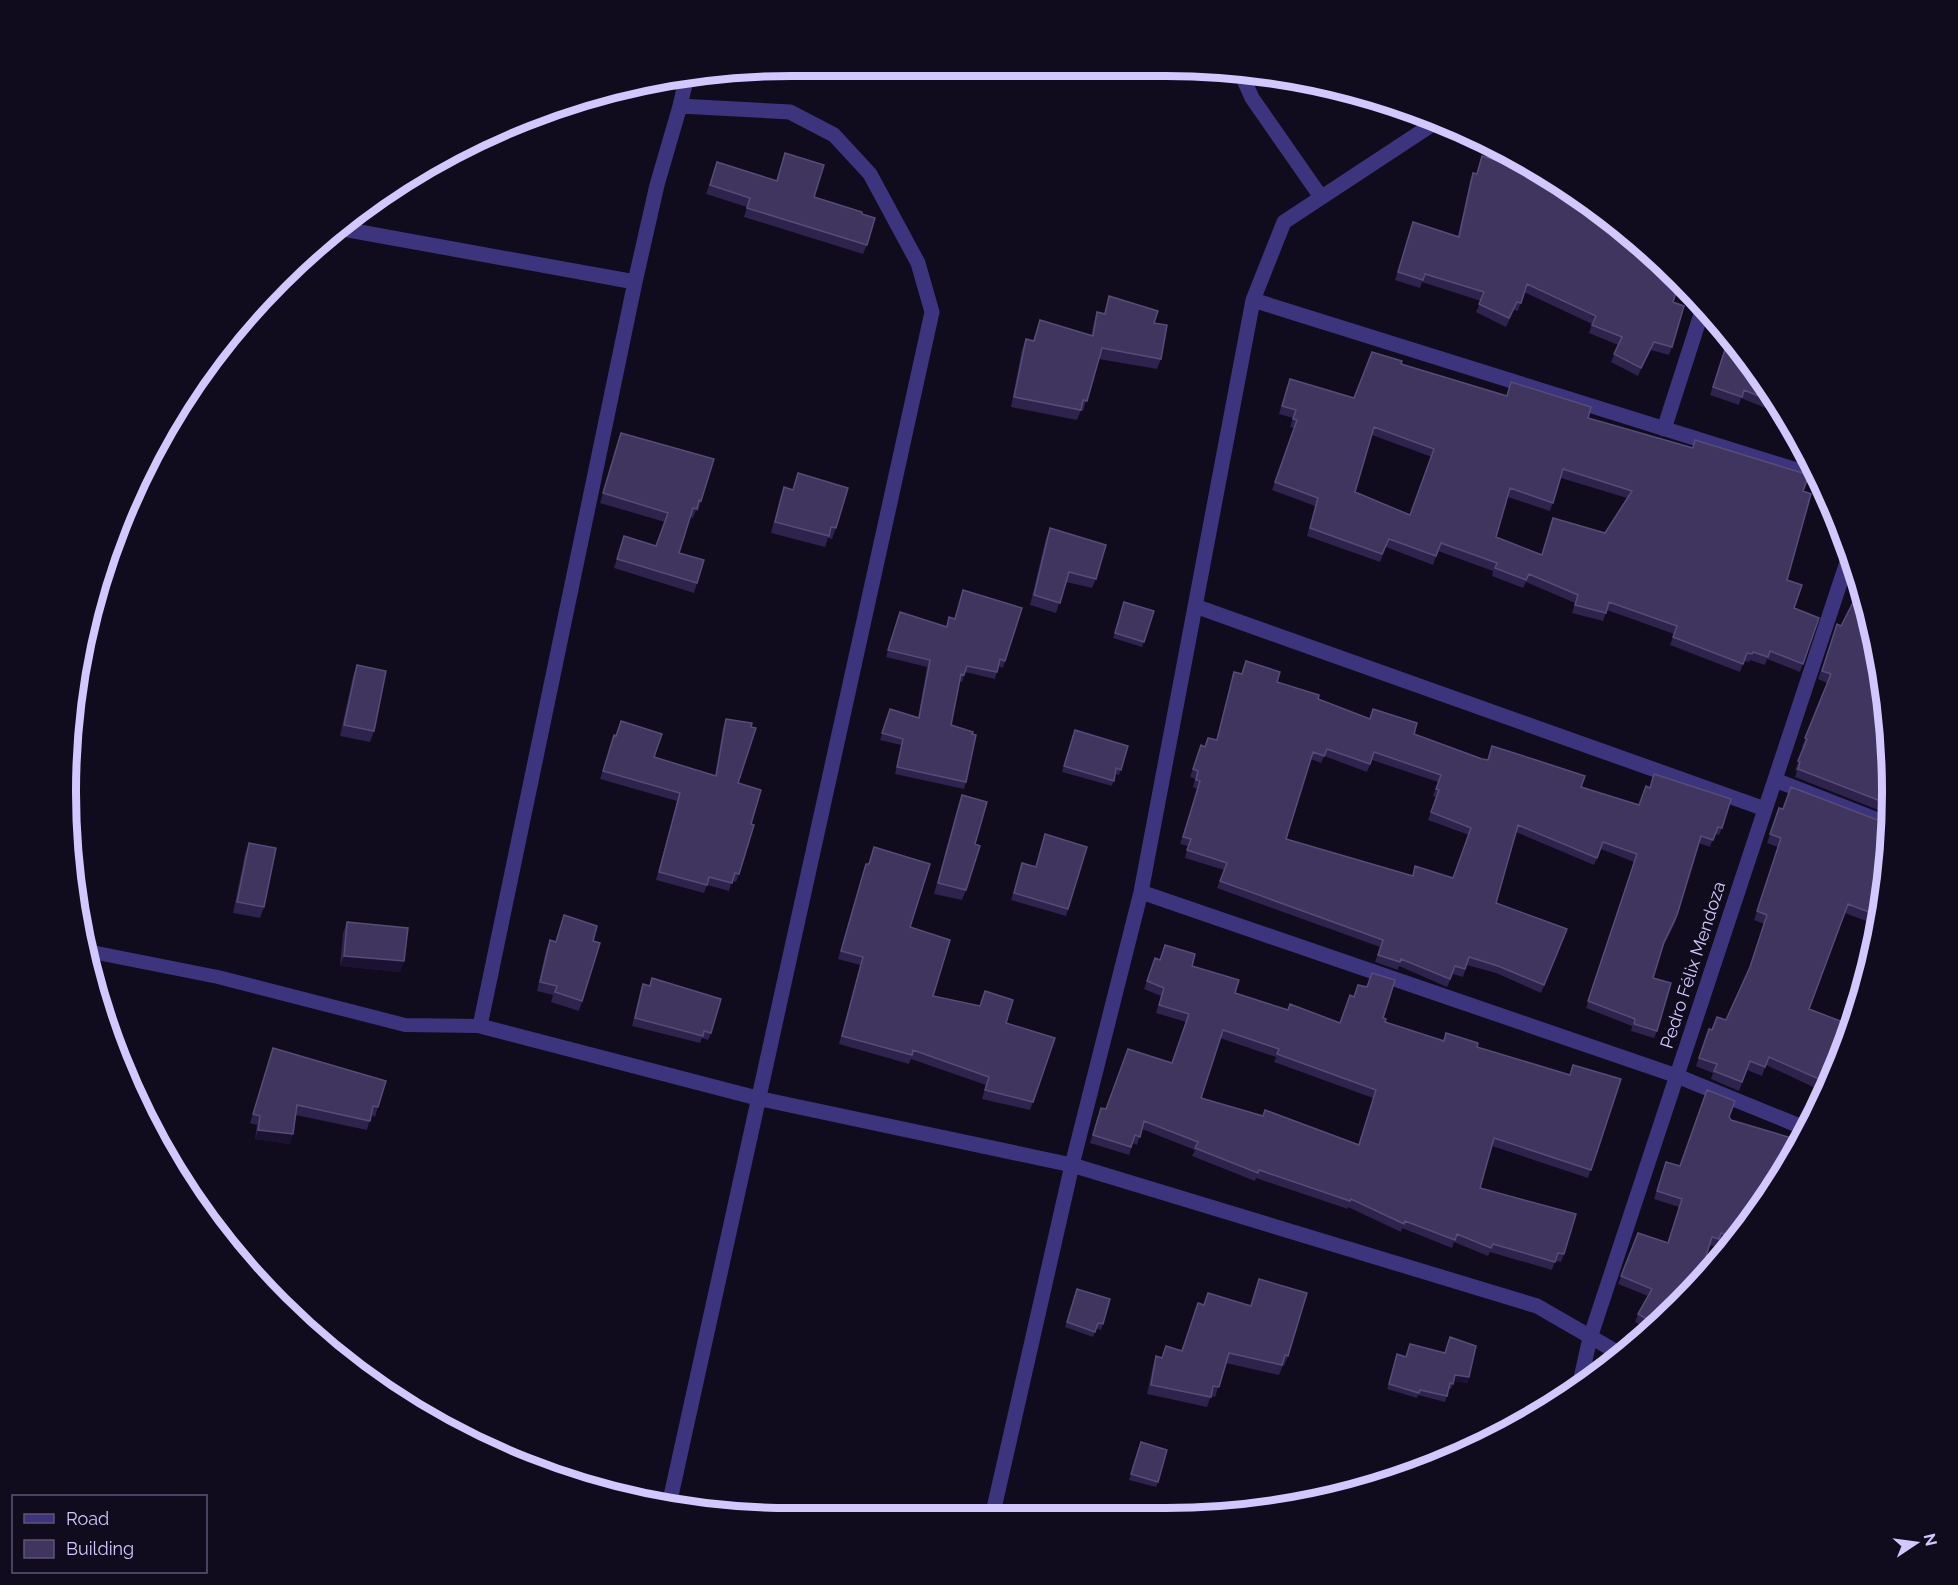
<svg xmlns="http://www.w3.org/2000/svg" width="1958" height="1585" viewBox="0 0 1958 1585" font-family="Raleway,sans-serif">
	<rect width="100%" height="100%" fill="#100b1d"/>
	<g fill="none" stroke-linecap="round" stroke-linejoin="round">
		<path stroke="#3d347e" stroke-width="14" d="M 87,951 L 218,977 L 405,1025 L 480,1026"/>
		<path stroke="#3d347e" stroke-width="15" d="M 1240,71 L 1252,98 L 1321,197
			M 680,106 L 657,185 L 635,282 L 480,1026 L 757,1098 L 1072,1165 L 1537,1306 L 1622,1355
			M 343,229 L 635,282
			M 1253,300 L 1819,477
			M 1664,429 L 1703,308
			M 1195,606 L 1765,809
			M 1775,780 L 1888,824
			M 1141,892 L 1677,1076 L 1807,1129
			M 1579,1387 L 1590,1338 L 1849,556
			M 669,1505 L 932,312 L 918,263 L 870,174 L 834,135 L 790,112 L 680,106 L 686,80
			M 992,1517 L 1072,1165 L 1141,892 L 1253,300 L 1284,222 L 1439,120"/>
	</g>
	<path fill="#2e234c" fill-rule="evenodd" d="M 785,153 L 814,197 L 862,214 L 867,245 L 863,254 L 744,217 L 747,207 L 706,194 L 717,162 L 776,181 Z
		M 1473,173 L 1673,302 L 1672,347 L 1669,355 L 1651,350 L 1638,376 L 1611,362 L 1618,345 L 1589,333 L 1592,324 L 1524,292 L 1518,311 L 1514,310 L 1506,327 L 1476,312 L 1481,301 L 1422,282 L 1420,288 L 1395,280 L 1410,230 L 1458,236 L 1470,181 Z
		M 1109,296 L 1154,323 L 1161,359 L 1157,369 L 1099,359 L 1083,411 L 1081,410 L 1077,420 L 1011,407 L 1022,349 L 1026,339 L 1033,341 L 1040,320 L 1091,336 L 1094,322 L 1097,312 L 1104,313 Z
		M 1729,336 L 1742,351 L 1781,412 L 1780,414 L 1741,398 L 1739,405 L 1710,395 Z
		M 1401,364 L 1507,396 L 1511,382 L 1588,418 L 1803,491 L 1787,580 L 1794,608 L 1819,618 L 1800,672 L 1767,659 L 1765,665 L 1750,660 L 1749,662 L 1744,661 L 1740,672 L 1670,645 L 1674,634 L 1607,610 L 1603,621 L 1572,613 L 1575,603 L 1526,582 L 1523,588 L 1492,576 L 1493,571 L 1438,551 L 1433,565 L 1386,547 L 1380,562 L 1307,536 L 1315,506 L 1272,490 L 1294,428 L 1290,427 L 1293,418 L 1279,414 L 1287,387 L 1354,398 ZM 1372,435 L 1432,457 L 1410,515 L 1355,492 ZM 1561,478 L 1627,498 L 1605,533 L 1553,518 L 1541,555 L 1496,537 L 1508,497 L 1550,511 Z
		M 621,433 L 701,501 L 698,511 L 696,510 L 693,518 L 690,517 L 679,553 L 697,583 L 694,593 L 614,568 L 624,536 L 656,546 L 665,522 L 600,503 Z
		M 798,473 L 836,528 L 832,539 L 828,538 L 825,547 L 771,533 L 780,498 L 784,487 L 793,490 Z
		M 1050,528 L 1096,579 L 1092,588 L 1066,582 L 1056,613 L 1030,605 L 1046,538 Z
		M 1122,607 L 1154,611 L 1142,647 L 1113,638 Z
		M 900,612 L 946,627 L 949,617 L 1005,661 L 1003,668 L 998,666 L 995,679 L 965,672 L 962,682 L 959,681 L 951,725 L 966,782 L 964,789 L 895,774 L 901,745 L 880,740 L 890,709 L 918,718 L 927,667 L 886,657 Z
		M 1837,624 L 1841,626 L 1890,745 L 1888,814 L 1795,777 L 1797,771 L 1795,770 L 1804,747 L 1802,747 L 1827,683 L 1818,679 Z
		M 357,665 L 374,731 L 370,742 L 340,736 L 353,676 Z
		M 1234,672 L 1277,682 L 1318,699 L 1369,719 L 1414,734 L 1482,759 L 1488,759 L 1492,746 L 1581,787 L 1639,805 L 1650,788 L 1654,774 L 1722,828 L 1719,835 L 1715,834 L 1710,847 L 1699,843 L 1675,923 L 1663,947 L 1653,978 L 1657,1031 L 1654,1038 L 1631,1031 L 1632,1026 L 1586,1008 L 1634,862 L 1601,849 L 1594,865 L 1516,832 L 1496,903 L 1565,936 L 1541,993 L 1496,973 L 1467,965 L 1463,977 L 1453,974 L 1447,987 L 1399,966 L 1398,970 L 1375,962 L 1380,947 L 1217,888 L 1224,870 L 1185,858 L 1188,846 L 1180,844 L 1197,789 L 1193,787 L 1195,779 L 1190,777 L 1201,745 L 1205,747 L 1216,740 ZM 1324,756 L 1367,772 L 1372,760 L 1438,782 L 1433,796 L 1436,797 L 1428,820 L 1469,835 L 1453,878 L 1415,866 L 1412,876 L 1286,839 L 1311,759 L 1321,763 Z
		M 726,719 L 738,783 L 751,824 L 739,874 L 736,882 L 732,881 L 729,891 L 707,885 L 704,893 L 656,880 L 677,801 L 600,779 L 614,735 L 616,736 L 621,721 L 654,757 L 715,776 L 723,727 Z
		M 1073,735 L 1128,746 L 1119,775 L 1115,774 L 1112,786 L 1062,772 Z
		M 962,795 L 975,844 L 966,890 L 962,900 L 934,894 L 958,806 Z
		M 1779,808 L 1886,887 L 1877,925 L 1845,913 L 1809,1009 L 1853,1026 L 1824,1092 L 1766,1065 L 1762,1076 L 1747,1070 L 1739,1091 L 1711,1079 L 1713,1073 L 1696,1066 L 1709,1029 L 1712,1030 L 1726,1020 L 1749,969 L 1764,924 L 1754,920 L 1778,847 L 1767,843 Z
		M 1045,834 L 1068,909 L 1066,916 L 1011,900 L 1022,863 L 1035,867 Z
		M 249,843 L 264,907 L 260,918 L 233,913 L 245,854 Z
		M 874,847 L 910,927 L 933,996 L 980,1006 L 985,991 L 1006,1023 L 1055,1038 L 1030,1110 L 982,1099 L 986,1085 L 911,1059 L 909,1064 L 839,1044 L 860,965 L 838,959 L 863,872 L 866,864 L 869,864 Z
		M 564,915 L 593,941 L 582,1001 L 579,1011 L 551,1002 L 553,995 L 537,991 L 546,950 L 550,940 L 555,942 Z
		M 347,922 L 404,961 L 400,972 L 340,966 L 343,933 Z
		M 1165,945 L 1192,966 L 1235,993 L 1288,1010 L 1340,1023 L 1383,1018 L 1385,1022 L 1443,1041 L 1446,1033 L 1477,1047 L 1570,1075 L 1573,1065 L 1621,1079 L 1588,1178 L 1492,1146 L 1480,1188 L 1564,1254 L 1561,1262 L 1555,1261 L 1552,1270 L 1490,1252 L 1488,1256 L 1454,1242 L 1452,1248 L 1402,1228 L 1401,1232 L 1348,1207 L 1348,1209 L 1256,1178 L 1255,1181 L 1192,1156 L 1195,1150 L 1142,1129 L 1137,1145 L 1133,1143 L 1129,1155 L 1090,1143 L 1098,1116 L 1106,1109 L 1172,1063 L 1186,1022 L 1156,1013 L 1161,996 L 1144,989 L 1155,958 L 1160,959 ZM 1220,1038 L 1276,1057 L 1274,1062 L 1373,1098 L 1358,1145 L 1201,1098 Z
		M 643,984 L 711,1033 L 708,1040 L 702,1038 L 700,1043 L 632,1026 L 640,992 Z
		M 273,1048 L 378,1107 L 375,1117 L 371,1115 L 367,1130 L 296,1115 L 290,1144 L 255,1139 L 257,1125 L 250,1123 Z
		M 1729,1117 L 1731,1120 L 1795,1155 L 1731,1245 L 1719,1241 L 1716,1247 L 1709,1245 L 1697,1285 L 1649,1330 L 1635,1322 L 1638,1314 L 1648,1296 L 1618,1284 L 1638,1233 L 1668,1243 L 1679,1207 L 1654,1199 L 1663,1170 L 1680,1166 Z
		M 1259,1279 L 1288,1356 L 1284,1366 L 1283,1365 L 1279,1375 L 1226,1363 L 1215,1397 L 1211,1396 L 1207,1407 L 1147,1394 L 1153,1366 L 1156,1356 L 1162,1357 L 1166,1346 L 1181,1351 L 1204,1305 L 1208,1293 L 1250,1306 Z
		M 1077,1289 L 1110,1299 L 1101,1330 L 1096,1328 L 1093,1337 L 1065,1327 Z
		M 1397,1354 L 1469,1377 L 1467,1383 L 1454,1381 L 1451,1389 L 1449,1389 L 1445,1402 L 1418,1395 L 1417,1398 L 1387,1389 Z
		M 1141,1442 L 1158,1482 L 1156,1487 L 1129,1480 Z"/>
	<path fill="#1b1231" d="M 1654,342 L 1651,350 L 1638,376 L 1641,368 Z
		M 344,956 L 404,961 L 400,972 L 340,966 Z
		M 258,1130 L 293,1134 L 290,1144 L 255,1139 Z
		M 1455,1375 L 1469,1377 L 1467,1383 L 1453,1381 Z"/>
	<path fill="#40355f" stroke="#574c78" stroke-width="1.5" fill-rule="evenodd" d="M 785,153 L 824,165 L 814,197 L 862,212 L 862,214 L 875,218 L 867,245 L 747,208 L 750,198 L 710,185 L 717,162 L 777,181 Z
		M 1482,156 L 1547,176 L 1645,247 L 1679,283 L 1673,302 L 1684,306 L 1672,347 L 1654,342 L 1641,368 L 1614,354 L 1622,337 L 1592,325 L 1596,316 L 1527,284 L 1521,303 L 1517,302 L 1509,318 L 1479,304 L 1484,292 L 1425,274 L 1423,280 L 1398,272 L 1413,222 L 1459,237 L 1473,173 L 1477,174 Z
		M 1109,296 L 1158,311 L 1154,323 L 1167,325 L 1161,359 L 1102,348 L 1087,401 L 1083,400 L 1081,410 L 1014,397 L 1026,339 L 1034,341 L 1040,320 L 1093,336 L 1097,312 L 1105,314 Z
		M 1729,337 L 1742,351 L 1774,402 L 1744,390 L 1742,397 L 1713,387 Z
		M 1372,352 L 1402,361 L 1401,364 L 1507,396 L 1511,382 L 1591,407 L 1588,418 L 1693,448 L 1695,440 L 1809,475 L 1803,491 L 1811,494 L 1787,580 L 1802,585 L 1794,608 L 1819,618 L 1803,664 L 1770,651 L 1768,657 L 1753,652 L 1752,654 L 1747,653 L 1743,664 L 1673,637 L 1677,626 L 1609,602 L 1606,613 L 1575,605 L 1578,595 L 1529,574 L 1526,580 L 1495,568 L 1497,563 L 1441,543 L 1436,556 L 1389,539 L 1382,554 L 1310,528 L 1318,498 L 1275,482 L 1297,420 L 1293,419 L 1296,410 L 1282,406 L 1290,379 L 1354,398 ZM 1374,427 L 1434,449 L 1410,515 L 1355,492 ZM 1563,469 L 1632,491 L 1605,533 L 1553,518 L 1542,555 L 1496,537 L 1510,488 L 1553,503 Z
		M 621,433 L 714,459 L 701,501 L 699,500 L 697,509 L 693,508 L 679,553 L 704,560 L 697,583 L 617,559 L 624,536 L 656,546 L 668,513 L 603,493 Z
		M 798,473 L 848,488 L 836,528 L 831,527 L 829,536 L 775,522 L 784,487 L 793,490 Z
		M 1050,528 L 1106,545 L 1096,579 L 1069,572 L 1060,603 L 1034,595 Z
		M 1861,587 L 1867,604 L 1890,745 L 1888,804 L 1798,769 L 1800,762 L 1798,761 L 1807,739 L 1805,738 L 1831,674 L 1822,671 L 1837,624 L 1841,626 Z
		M 963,590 L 1022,608 L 1005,661 L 1000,659 L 997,672 L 967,666 L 964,675 L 961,674 L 951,725 L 973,732 L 972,734 L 976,735 L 966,782 L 897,767 L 903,739 L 882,733 L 890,709 L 919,718 L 930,660 L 888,650 L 900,612 L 947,627 L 949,617 L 955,619 Z
		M 1124,602 L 1154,611 L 1144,642 L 1115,633 Z
		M 1246,661 L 1280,672 L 1277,682 L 1319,695 L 1318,699 L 1370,719 L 1373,709 L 1417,723 L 1414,734 L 1482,759 L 1488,760 L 1492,746 L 1536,760 L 1585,776 L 1581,787 L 1639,805 L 1646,786 L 1650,788 L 1654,774 L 1731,799 L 1722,828 L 1718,827 L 1713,840 L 1701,836 L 1677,915 L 1664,942 L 1653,978 L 1671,983 L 1657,1031 L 1634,1024 L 1635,1019 L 1588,1001 L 1637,854 L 1603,842 L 1597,858 L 1518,825 L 1496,903 L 1567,929 L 1544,985 L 1498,966 L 1469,957 L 1465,969 L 1455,966 L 1450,979 L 1401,959 L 1400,962 L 1378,955 L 1383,940 L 1220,881 L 1227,863 L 1187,850 L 1191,839 L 1183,837 L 1200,781 L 1196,780 L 1198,771 L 1193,769 L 1201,745 L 1205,747 L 1208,738 L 1217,740 L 1234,672 L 1242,674 ZM 1327,749 L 1370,764 L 1374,752 L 1441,775 L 1436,789 L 1439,790 L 1431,812 L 1471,828 L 1453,878 L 1415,866 L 1413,876 L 1286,839 L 1313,752 L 1324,756 Z
		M 357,665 L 386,671 L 374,731 L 344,725 Z
		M 726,719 L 752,723 L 751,727 L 756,728 L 738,783 L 761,790 L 751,824 L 754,825 L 739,874 L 735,873 L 732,883 L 709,877 L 707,885 L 659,872 L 680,793 L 603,771 L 614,735 L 616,736 L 621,721 L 662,734 L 654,757 L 716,776 Z
		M 1075,730 L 1128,746 L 1121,770 L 1116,768 L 1114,781 L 1064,766 Z
		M 1791,787 L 1888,824 L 1886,887 L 1879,916 L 1848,904 L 1809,1009 L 1853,1026 L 1828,1083 L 1769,1057 L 1765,1067 L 1750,1061 L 1742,1082 L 1714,1071 L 1717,1064 L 1699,1058 L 1709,1029 L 1712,1030 L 1717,1017 L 1726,1020 L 1750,967 L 1767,915 L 1757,911 L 1781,838 L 1770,834 L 1779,808 L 1783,809 Z
		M 962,795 L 987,802 L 975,844 L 980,846 L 966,890 L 938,883 Z
		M 1045,834 L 1087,847 L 1068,909 L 1014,893 L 1022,863 L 1036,867 Z
		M 249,843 L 276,848 L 264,907 L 237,902 Z
		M 874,847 L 930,864 L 910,927 L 950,940 L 933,996 L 980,1006 L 985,991 L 1013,1000 L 1006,1023 L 1055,1038 L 1033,1102 L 985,1090 L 989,1077 L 913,1050 L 912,1055 L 842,1036 L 863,957 L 841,951 L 866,864 L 869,864 Z
		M 564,915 L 597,926 L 593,941 L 600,943 L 582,1001 L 555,992 L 557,986 L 540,982 L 550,940 L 556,942 Z
		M 347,922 L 408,928 L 404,961 L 344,956 Z
		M 1165,945 L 1195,954 L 1192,966 L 1239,980 L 1235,993 L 1288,1010 L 1290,1004 L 1340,1023 L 1350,995 L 1354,997 L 1358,985 L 1367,987 L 1372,973 L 1395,980 L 1383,1018 L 1386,1019 L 1385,1022 L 1444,1041 L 1446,1033 L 1478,1043 L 1477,1047 L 1570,1075 L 1573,1065 L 1621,1079 L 1591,1170 L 1494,1138 L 1480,1188 L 1576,1214 L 1564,1254 L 1558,1253 L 1555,1262 L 1493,1244 L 1491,1248 L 1457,1234 L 1455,1240 L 1405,1221 L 1404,1224 L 1351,1199 L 1350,1201 L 1259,1170 L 1258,1173 L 1195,1148 L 1198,1142 L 1144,1121 L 1140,1137 L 1135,1135 L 1131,1147 L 1093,1135 L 1101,1108 L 1106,1109 L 1128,1049 L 1172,1063 L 1189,1014 L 1159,1005 L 1164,988 L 1147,981 L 1155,958 L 1160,960 ZM 1223,1030 L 1279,1049 L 1277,1054 L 1376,1090 L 1359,1145 L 1265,1110 L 1263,1116 L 1201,1098 Z
		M 652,978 L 721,999 L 711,1033 L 704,1031 L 703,1036 L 635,1018 L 643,984 L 650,986 Z
		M 273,1048 L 386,1081 L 378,1107 L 373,1106 L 370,1121 L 297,1105 L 293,1134 L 258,1130 L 260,1116 L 253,1114 Z
		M 1707,1090 L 1735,1101 L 1729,1117 L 1731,1120 L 1795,1139 L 1796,1136 L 1803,1138 L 1795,1155 L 1736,1238 L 1721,1233 L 1719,1239 L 1712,1237 L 1697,1285 L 1656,1324 L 1638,1314 L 1652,1289 L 1621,1276 L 1638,1233 L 1668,1243 L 1682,1199 L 1657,1191 L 1666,1162 L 1680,1166 Z
		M 1259,1279 L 1307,1293 L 1288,1356 L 1285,1355 L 1282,1365 L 1229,1353 L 1219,1387 L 1213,1386 L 1211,1397 L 1151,1385 L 1156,1356 L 1162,1358 L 1166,1346 L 1182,1351 L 1198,1303 L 1204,1305 L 1208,1293 L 1251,1306 Z
		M 1077,1289 L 1110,1299 L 1103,1324 L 1098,1323 L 1095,1332 L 1067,1322 Z
		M 1450,1337 L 1476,1346 L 1469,1377 L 1455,1375 L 1453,1384 L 1450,1383 L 1447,1396 L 1420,1390 L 1419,1393 L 1389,1384 L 1397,1354 L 1406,1357 L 1410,1344 L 1445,1353 Z
		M 1141,1442 L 1167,1450 L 1158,1482 L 1131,1474 Z
		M 1379,1474 L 1393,1479 L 1376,1486 Z
		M 1133,1509 L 1161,1517 L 1130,1517 Z"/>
	<g text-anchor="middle" stroke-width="5" stroke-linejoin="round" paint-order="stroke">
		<g font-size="18" fill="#d2c7ff" stroke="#100b1d">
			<text transform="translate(1693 965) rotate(-72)" y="6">Pedro Félix Mendoza</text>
		</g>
	</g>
	<path d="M0 0H1958V1585H0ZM792 76H1166A716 716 0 0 1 1882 792V792A716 716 0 0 1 1166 1508H792A716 716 0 0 1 76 792V792A716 716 0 0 1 792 76Z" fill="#100b1d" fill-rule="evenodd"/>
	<path fill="none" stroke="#d2c7ff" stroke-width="8" d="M792 76H1166A716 716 0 0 1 1882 792V792A716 716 0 0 1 1166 1508H792A716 716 0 0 1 76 792V792A716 716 0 0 1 792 76Z"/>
	<rect x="12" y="1495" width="195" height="78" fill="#100b1d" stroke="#5e5677" stroke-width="1.5"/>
	<rect x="24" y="1514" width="30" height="9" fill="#3d347e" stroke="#5e5677" stroke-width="1.5"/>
	<text x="66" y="1525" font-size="18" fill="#d2c7ff">Road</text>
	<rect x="24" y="1540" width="30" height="18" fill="#40355f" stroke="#5e5677" stroke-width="1.5"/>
	<text x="66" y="1555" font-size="18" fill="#d2c7ff">Building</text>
	<g transform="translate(1916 1543) rotate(77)" stroke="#100b1d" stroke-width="4.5" paint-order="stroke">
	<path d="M0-4.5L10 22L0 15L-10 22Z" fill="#d2c7ff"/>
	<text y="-9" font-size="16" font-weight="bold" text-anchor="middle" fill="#d2c7ff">N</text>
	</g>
</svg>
